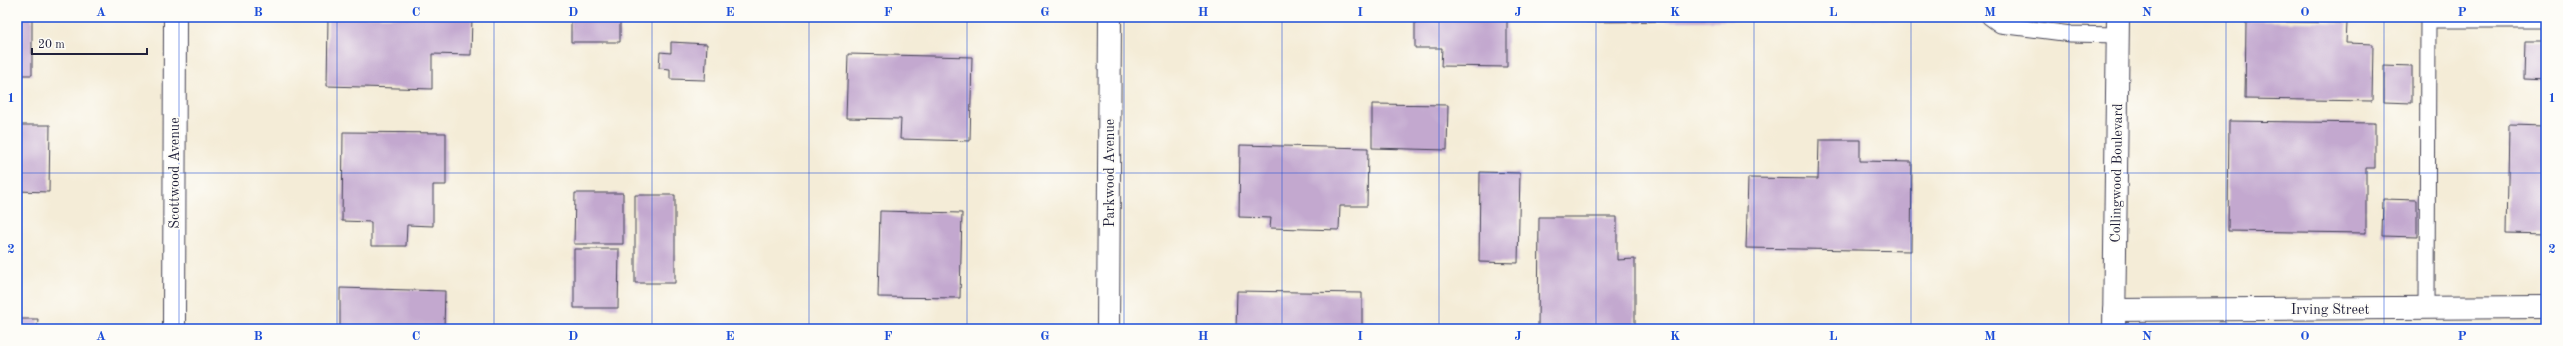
<svg xmlns="http://www.w3.org/2000/svg" width="2563" height="346" viewBox="0 0 2563 346" font-family="'Old Standard TT',serif">
	<rect width="100%" height="100%" fill="#fdfcf7"/>
	<filter id="ink" filterUnits="userSpaceOnUse"><feTurbulence type="fractalNoise" baseFrequency=".025" numOctaves="2"/><feDisplacementMap in="SourceGraphic" scale="8" xChannelSelector="R" yChannelSelector="G"/><feConvolveMatrix kernelMatrix="1 2 1 2 8 2 1 2 1" color-interpolation-filters="sRGB"/></filter>
	<filter id="wash" filterUnits="userSpaceOnUse"><feTurbulence type="fractalNoise" baseFrequency=".012" numOctaves="4" result="noise"/><feDisplacementMap in="SourceGraphic" scale="16" xChannelSelector="R" yChannelSelector="G"/><feGaussianBlur stdDeviation="0.9" result="paint"/><feColorMatrix in="noise" values="0 0 0 0 0 0 0 0 0 0 0 0 0 0 0 0 0 1.4 0 .05"/><feComposite in="paint" operator="in"/></filter>
	<g filter="url(#wash)">
		<rect width="100%" height="100%" fill="#f4ecd7"/>
		<g id="blocks">
			<path fill="#c3a8cf" d="M 17,17 L 32,17 L 32,75 L 17,75 Z
				M 328,17 L 472,17 L 471,55 L 432,54 L 432,89 L 327,86 Z
				M 571,17 L 620,17 L 620,42 L 571,42 Z
				M 1415,17 L 1507,17 L 1507,67 L 1441,66 L 1442,48 L 1415,48 Z
				M 1585,17 L 1909,17 L 1909,19 L 1586,22 Z
				M 2246,21 L 2347,23 L 2346,43 L 2373,44 L 2372,101 L 2245,99 Z
				M 2525,41 L 2546,41 L 2546,80 L 2524,79 Z
				M 671,42 L 707,44 L 705,80 L 670,79 L 670,69 L 659,68 L 660,52 L 671,53 Z
				M 848,54 L 972,57 L 970,141 L 900,139 L 901,119 L 846,118 Z
				M 2384,65 L 2412,66 L 2412,103 L 2384,102 Z
				M 1372,104 L 1448,105 L 1447,150 L 1372,148 Z
				M 2229,121 L 2375,123 L 2375,168 L 2366,168 L 2366,233 L 2228,231 Z
				M 17,125 L 50,125 L 49,192 L 17,191 Z
				M 2509,125 L 2546,126 L 2546,234 L 2507,233 Z
				M 343,132 L 446,133 L 446,185 L 433,185 L 433,226 L 407,225 L 406,246 L 371,246 L 371,222 L 342,221 Z
				M 1819,140 L 1860,140 L 1860,161 L 1912,162 L 1911,251 L 1746,248 L 1748,178 L 1818,179 Z
				M 1240,145 L 1368,148 L 1367,206 L 1340,206 L 1339,230 L 1270,228 L 1271,218 L 1239,217 Z
				M 1480,172 L 1520,173 L 1518,263 L 1479,262 Z
				M 575,193 L 623,193 L 623,244 L 574,244 Z
				M 635,195 L 675,195 L 675,283 L 635,283 Z
				M 2383,199 L 2417,200 L 2417,237 L 2382,236 Z
				M 880,211 L 962,213 L 960,298 L 878,297 Z
				M 1539,217 L 1617,217 L 1617,260 L 1635,259 L 1635,329 L 1538,329 Z
				M 574,249 L 619,249 L 618,308 L 574,308 Z
				M 340,288 L 445,291 L 444,329 L 340,329 Z
				M 1237,291 L 1362,293 L 1362,329 L 1236,329 Z
				M 17,319 L 38,319 L 37,329 L 17,329 Z"/>
		</g>
	</g>
	<g filter="url(#ink)">
		<use href="#blocks" fill-opacity="0" stroke="#424052" stroke-width="1"/>
		<g fill="none" stroke-linecap="round" stroke-linejoin="round">
			<defs>
				<path id="service" d="M 1989,17 L 2000,25 L 2071,34 L 2117,35
					M 2428,20 L 2546,20
					M 2427,308 L 2428,17"/>
				<path id="minor" d="M 2114,310 L 2546,307
					M 174,329 L 175,17
					M 1108,329 L 1110,17"/>
				<path id="secondary" d="M 2114,329 L 2118,17"/>
			</defs>
			<use href="#service" stroke="#424052" stroke-width="17"/>
			<use href="#minor" stroke="#424052" stroke-width="24"/>
			<use href="#secondary" stroke="#424052" stroke-width="24"/>
			<use href="#service" stroke="#fff" stroke-width="15"/>
			<use href="#minor" stroke="#fff" stroke-width="22"/>
			<use href="#secondary" stroke="#fff" stroke-width="22"/>
		</g>
	</g>
	<path fill="none" stroke="#1d4ed8" stroke-width="1" stroke-opacity="0.55" d="M 179,17 L 179,329M 337,17 L 337,329M 494,17 L 494,329M 652,17 L 652,329M 809,17 L 809,329M 967,17 L 967,329M 1124,17 L 1124,329M 1282,17 L 1282,329M 1439,17 L 1439,329M 1596,17 L 1596,329M 1754,17 L 1754,329M 1911,17 L 1911,329M 2069,17 L 2069,329M 2226,17 L 2226,329M 2384,17 L 2384,329M 17,173 L 2546,173"/>
	<g text-anchor="middle" stroke-width="4" stroke-linejoin="round" paint-order="stroke">
		<g font-size="14" fill="#22223b" stroke="#fdfcf7">
			<text transform="translate(174 173) rotate(-90)" y="5">Scottwood Avenue</text>
			<text transform="translate(1109 173) rotate(-90)" y="5">Parkwood Avenue</text>
			<text transform="translate(2116 173) rotate(-89)" y="5">Collingwood Boulevard</text>
			<text x="2330" y="314">Irving Street</text>
		</g>
	</g>
	<rect width="2563" height="346" fill="none" stroke="#fdfcf7" stroke-width="44"/>
	<path d="M32 48v6h115v-6" fill="none" stroke="#22223b" stroke-width="2"/>
	<text x="38" y="48" font-size="12" fill="#22223b" stroke="#fdfcf7" stroke-width="3" paint-order="stroke">20 m</text>
	<rect x="22" y="22" width="2519" height="302" fill="none" stroke="#1d4ed8" stroke-width="1.5"/>
	<g font-size="13" text-anchor="middle" font-weight="bold" fill="#1d4ed8">
		<text x="101" y="16">A</text>
		<text x="258" y="16">B</text>
		<text x="416" y="16">C</text>
		<text x="573" y="16">D</text>
		<text x="730" y="16">E</text>
		<text x="888" y="16">F</text>
		<text x="1045" y="16">G</text>
		<text x="1203" y="16">H</text>
		<text x="1360" y="16">I</text>
		<text x="1518" y="16">J</text>
		<text x="1675" y="16">K</text>
		<text x="1833" y="16">L</text>
		<text x="1990" y="16">M</text>
		<text x="2147" y="16">N</text>
		<text x="2305" y="16">O</text>
		<text x="2462" y="16">P</text>
		<text x="11" y="102">1</text>
		<text x="2552" y="102">1</text>
		<text x="11" y="253">2</text>
		<text x="2552" y="253">2</text>
		<text x="101" y="340">A</text>
		<text x="258" y="340">B</text>
		<text x="416" y="340">C</text>
		<text x="573" y="340">D</text>
		<text x="730" y="340">E</text>
		<text x="888" y="340">F</text>
		<text x="1045" y="340">G</text>
		<text x="1203" y="340">H</text>
		<text x="1360" y="340">I</text>
		<text x="1518" y="340">J</text>
		<text x="1675" y="340">K</text>
		<text x="1833" y="340">L</text>
		<text x="1990" y="340">M</text>
		<text x="2147" y="340">N</text>
		<text x="2305" y="340">O</text>
		<text x="2462" y="340">P</text>
	</g>
</svg>
